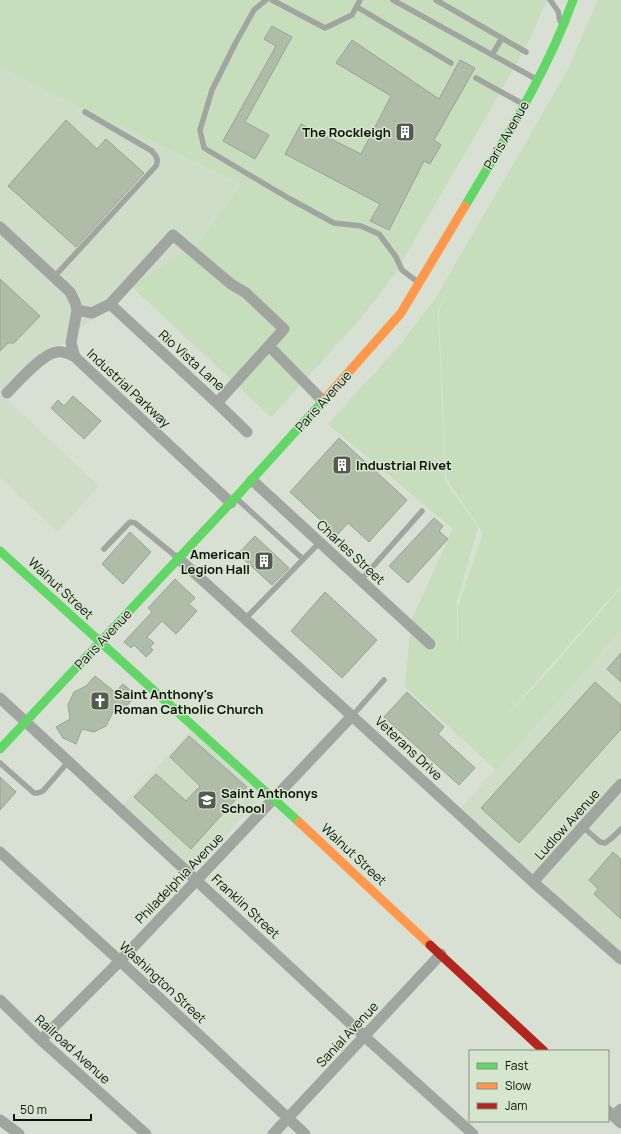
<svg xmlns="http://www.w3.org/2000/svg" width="621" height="1134" viewBox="0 0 621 1134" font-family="Manrope,sans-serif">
	<rect width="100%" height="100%" fill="#d8e0d4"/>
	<path fill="#ceddc7" d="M 0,66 L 59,97 L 242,184 L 198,243 L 131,286 L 2,395 L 99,486 L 58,532 L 0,478 Z
		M 621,630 L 621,965 L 455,814 Z
		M 191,730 L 262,796 L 193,871 L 122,806 Z"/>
	<path fill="#c6debc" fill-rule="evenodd" d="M 0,0 L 547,0 L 525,49 L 395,274 L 362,317 L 271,417 L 131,286 L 198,243 L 242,184 L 59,97 L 0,66 Z
		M 598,0 L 621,0 L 621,586 L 504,718 L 541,680 L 621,588 L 621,630 L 496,770 L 405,687 L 411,621 L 453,529 L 328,424 L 398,347 L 435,299 L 567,71 ZM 446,291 L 439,313 L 446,478 L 483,533 L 458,607 L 458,677 L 457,602 L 478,527 L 445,481 L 438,312 Z"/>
	<path fill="#afbda8" stroke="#9aa198" d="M 272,26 L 292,37 L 245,122 L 269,135 L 255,159 L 223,141 L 276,46 L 264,39 Z
		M 352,40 L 439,99 L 460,60 L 475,68 L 434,140 L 441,145 L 430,164 L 424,161 L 389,230 L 370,221 L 380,204 L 285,154 L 301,124 L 361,154 L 391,96 L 336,63 Z
		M 66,120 L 97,149 L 106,139 L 144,173 L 76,247 L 8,186 Z
		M 0,279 L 40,316 L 14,343 L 8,343 L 0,351 Z
		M 73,396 L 101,421 L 84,439 L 51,408 L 58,400 L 64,406 Z
		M 339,438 L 407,500 L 369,542 L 348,523 L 337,535 L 290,492 Z
		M 434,518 L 443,526 L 439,531 L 448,539 L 408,583 L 389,566 Z
		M 130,532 L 151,552 L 123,584 L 102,564 Z
		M 255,536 L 289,568 L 272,585 L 238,554 Z
		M 175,579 L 195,598 L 189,604 L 197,611 L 176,634 L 162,621 L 147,637 L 154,643 L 150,647 L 153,650 L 146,657 L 134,645 L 131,648 L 124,642 L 152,612 L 148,608 Z
		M 325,592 L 377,640 L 342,678 L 291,631 Z
		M 621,653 L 621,682 L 607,669 Z
		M 95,676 L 115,692 L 123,684 L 136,695 L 120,714 L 114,710 L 106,726 L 94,732 L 82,729 L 76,744 L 63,738 L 56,727 L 70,719 L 68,705 L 74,692 L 86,686 Z
		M 595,682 L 621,705 L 621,729 L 519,843 L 481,808 Z
		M 407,692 L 444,727 L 438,734 L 475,768 L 459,785 L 384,717 Z
		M 189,736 L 247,787 L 191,849 L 134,797 L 156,774 L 186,801 L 200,786 L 170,757 Z
		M 0,777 L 16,792 L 0,810 Z
		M 613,852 L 621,859 L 621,919 L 594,894 L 598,889 L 589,880 Z"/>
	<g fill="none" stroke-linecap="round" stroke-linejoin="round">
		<path stroke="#a1a59f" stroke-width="5.5" d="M 266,0 L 254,10 L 235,44 L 212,90 L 200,130 L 204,148 L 290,199 L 334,223 L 361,226 L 379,234 L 396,257 L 402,270 L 419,283
			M 272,0 L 325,28 L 352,15 L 360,0
			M 393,0 L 536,79
			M 436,0 L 526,52
			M 550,0 L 558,11 L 560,21
			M 357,7 L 451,63
			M 492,55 L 502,38
			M 476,78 L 523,104
			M 54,277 L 156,166 C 159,159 156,156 152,151 L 85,112
			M 236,498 L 303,559
			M 104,549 L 130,522 L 135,523 L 178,558
			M 361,580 L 422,511
			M 245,619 L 320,542
			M 352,716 L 384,680
			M 0,763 L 34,793 L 38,793 L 43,791 L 69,761
			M 583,827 L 600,842 L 605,843 L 612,838 L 621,829"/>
		<path stroke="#a1a59f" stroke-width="11" d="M 0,227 L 70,292 L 75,302 L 77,310 L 71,343 L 75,357 L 231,503
			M 77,310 L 92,313 L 110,304 L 173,235 L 231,284 L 246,293 L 284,329 L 217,403 L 110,304
			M 269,346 L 323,401
			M 7,393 C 18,382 43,353 57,352 C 64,351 69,354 75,357
			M 217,403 L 247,432
			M 252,480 L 430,644
			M 178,558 L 352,716 L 533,882 L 621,959
			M 0,698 L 364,1036 L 473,1134
			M 0,852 L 120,961 L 305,1134
			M 533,882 L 621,784
			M 0,1000 L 41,1040 L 146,1134
			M 41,1040 L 120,961 L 352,716
			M 608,1111 L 621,1123
			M 614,1116 L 621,1109
			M 0,1120 L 19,1134
			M 273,1134 L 441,954"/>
		<path stroke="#63d668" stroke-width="9" d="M 465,206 C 504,140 547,73 573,0
			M 0,551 L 299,822
			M 0,749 L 236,497 L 324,400"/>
		<path stroke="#ff974d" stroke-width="9" d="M 324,400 L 401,313 L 465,206
			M 299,822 L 430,945"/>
		<path stroke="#b3261e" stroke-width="9" d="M 430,945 L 544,1051"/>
	</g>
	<defs>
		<symbol id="building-square" viewBox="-11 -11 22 22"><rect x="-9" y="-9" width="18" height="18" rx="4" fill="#545b51" stroke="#d6e6ce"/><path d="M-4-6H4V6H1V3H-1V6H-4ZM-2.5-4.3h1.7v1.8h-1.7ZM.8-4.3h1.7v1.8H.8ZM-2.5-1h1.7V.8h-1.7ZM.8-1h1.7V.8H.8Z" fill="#fff"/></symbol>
		<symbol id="church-square" viewBox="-11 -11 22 22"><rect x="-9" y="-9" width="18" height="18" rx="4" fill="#545b51" stroke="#d6e6ce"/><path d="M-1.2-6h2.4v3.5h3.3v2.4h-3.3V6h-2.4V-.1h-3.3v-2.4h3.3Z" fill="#fff"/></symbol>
		<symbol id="school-square" viewBox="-11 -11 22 22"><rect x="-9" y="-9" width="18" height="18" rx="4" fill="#545b51" stroke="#d6e6ce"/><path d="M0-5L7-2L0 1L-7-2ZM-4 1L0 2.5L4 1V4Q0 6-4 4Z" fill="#fff"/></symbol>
	</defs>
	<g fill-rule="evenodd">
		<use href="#building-square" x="394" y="121" width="22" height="22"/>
		<use href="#building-square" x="331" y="454" width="22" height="22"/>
		<use href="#building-square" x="253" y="550" width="22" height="22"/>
		<use href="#church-square" x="89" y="690" width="22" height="22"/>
		<use href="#school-square" x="196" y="789" width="22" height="22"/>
	</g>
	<g text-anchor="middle" stroke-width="3" stroke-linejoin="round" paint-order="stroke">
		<g font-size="13" font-weight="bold" fill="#0d130b" stroke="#d6e6ce" text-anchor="start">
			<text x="391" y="137" text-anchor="end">The Rockleigh</text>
			<text x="356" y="470">Industrial Rivet</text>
			<text x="250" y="559" text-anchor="end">American<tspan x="250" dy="15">Legion Hall</tspan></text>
			<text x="114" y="699">Saint Anthony's<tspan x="114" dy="15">Roman Catholic Church</tspan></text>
			<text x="221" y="798">Saint Anthonys<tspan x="221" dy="15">School</tspan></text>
		</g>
		<g font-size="13" fill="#0d130b" stroke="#d6e6ce">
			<text transform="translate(506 135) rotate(-60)" y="5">Paris Avenue</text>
			<text transform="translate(192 360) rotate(42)" y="5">Rio Vista Lane</text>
			<text transform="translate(129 388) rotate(43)" y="5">Industrial Parkway</text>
			<text transform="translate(323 401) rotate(-48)" y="5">Paris Avenue</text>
			<text transform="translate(351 552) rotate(43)" y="5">Charles Street</text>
			<text transform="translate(61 588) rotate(43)" y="5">Walnut Street</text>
			<text transform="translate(103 639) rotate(-47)" y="5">Paris Avenue</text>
			<text transform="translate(409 748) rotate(43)" y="5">Veterans Drive</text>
			<text transform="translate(567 824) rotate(-48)" y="5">Ludlow Avenue</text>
			<text transform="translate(354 854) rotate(43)" y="5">Walnut Street</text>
			<text transform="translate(179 878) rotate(-46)" y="5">Philadelphia Avenue</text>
			<text transform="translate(246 906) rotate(43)" y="5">Franklin Street</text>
			<text transform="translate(163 982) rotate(43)" y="5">Washington Street</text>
			<text transform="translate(347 1034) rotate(-47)" y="5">Sanial Avenue</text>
			<text transform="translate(73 1049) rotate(42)" y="5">Railroad Avenue</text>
		</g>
	</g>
	<rect x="469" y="1050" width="140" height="72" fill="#d6e6ce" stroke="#869280"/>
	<rect x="477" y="1063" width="20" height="6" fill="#63d668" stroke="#869280"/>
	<text x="505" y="1070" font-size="12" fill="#0d130b">Fast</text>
	<rect x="477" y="1083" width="20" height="6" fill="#ff974d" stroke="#869280"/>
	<text x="505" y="1090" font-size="12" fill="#0d130b">Slow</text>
	<rect x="477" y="1103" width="20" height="6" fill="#b3261e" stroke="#869280"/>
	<text x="505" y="1110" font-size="12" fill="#0d130b">Jam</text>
	<path d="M14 1114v6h77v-6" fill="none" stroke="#0d130b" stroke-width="2"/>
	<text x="20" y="1114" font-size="12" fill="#0d130b" stroke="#d6e6ce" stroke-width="3" paint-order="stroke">50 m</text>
</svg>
